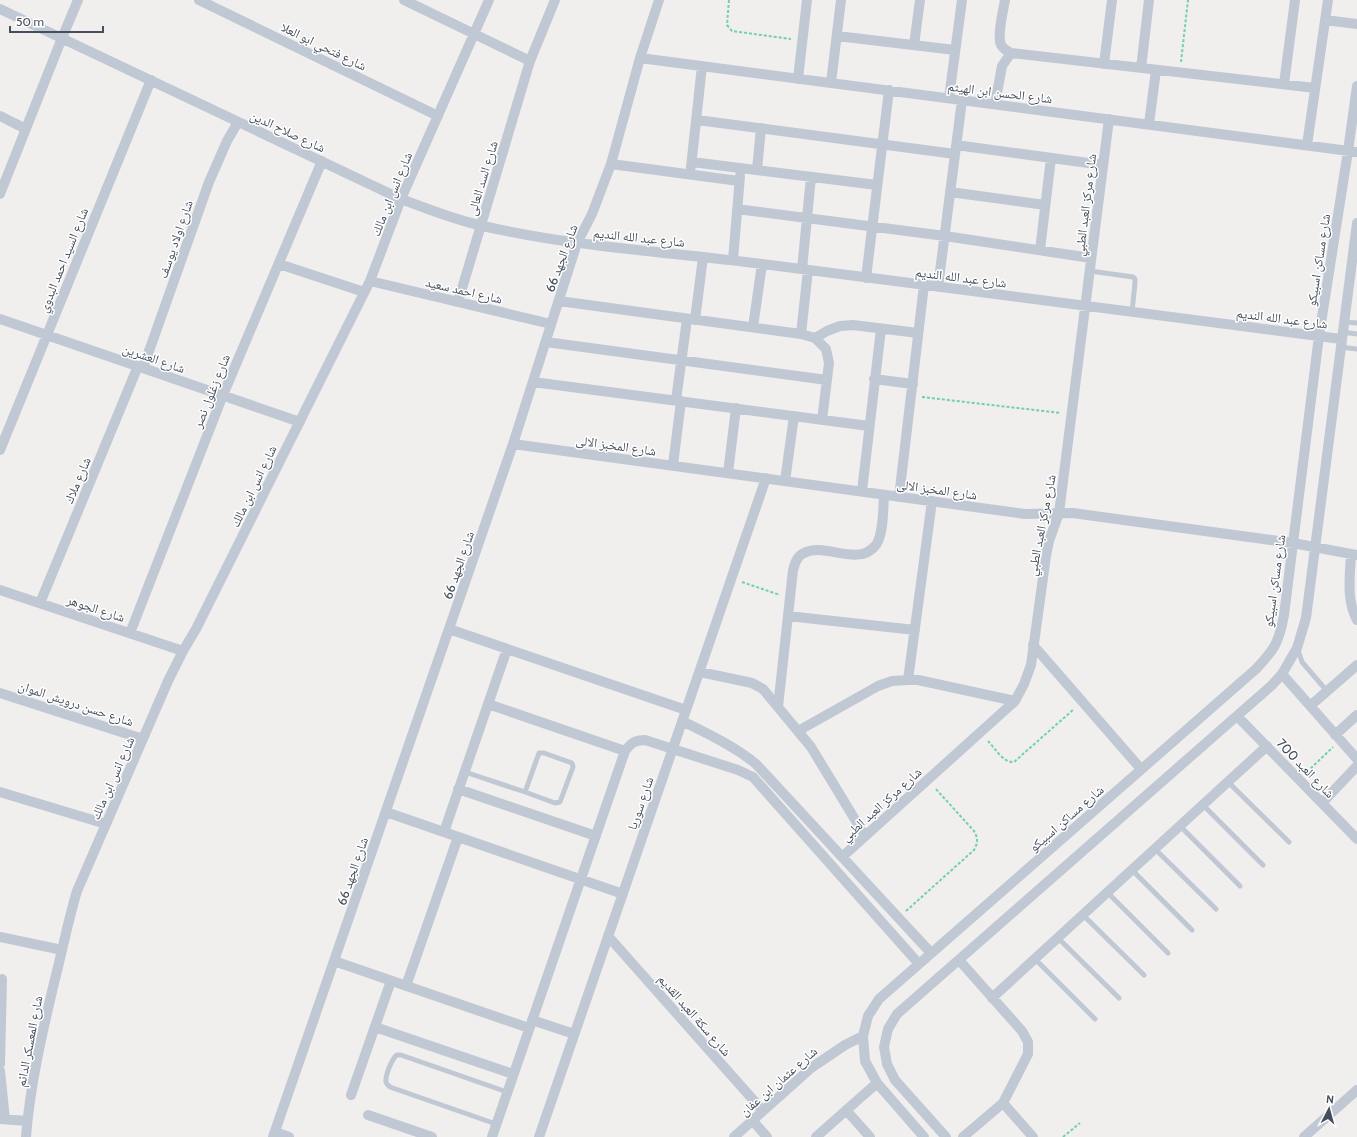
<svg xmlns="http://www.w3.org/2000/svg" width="1357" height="1137" viewBox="0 0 1357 1137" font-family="Cabin,'Noto Naskh Arabic',sans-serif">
	<rect width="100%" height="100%" fill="#f1eeee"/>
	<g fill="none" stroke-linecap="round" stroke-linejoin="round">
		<path stroke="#6fd1af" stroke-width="2" stroke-dasharray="3 2" stroke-linecap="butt" d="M 729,0 L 727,25 L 732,31 L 791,39
			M 1181,62 L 1188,0
			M 922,397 L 1061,413
			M 742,582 L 780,595
			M 988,741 C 995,748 1003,763 1014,762 L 1074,709
			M 1307,772 L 1333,747
			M 906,911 L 974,850 C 978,843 978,838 974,831 L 935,788
			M 1063,1137 L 1080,1123"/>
		<path stroke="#c0c8d4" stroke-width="5" d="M 1090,271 L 1133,277 L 1135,279 L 1135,283 L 1132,312
			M 1344,322 L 1357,323
			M 1342,332 L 1357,334
			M 1340,347 L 1357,349
			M 1298,650 L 1302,662 L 1327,691
			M 465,772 L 525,792 L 539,753 L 544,753 L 572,763 L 573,767 L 560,802 L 555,803 L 525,792
			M 1228,782 L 1289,842
			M 1203,805 L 1263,865
			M 1180,826 L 1240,886
			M 1155,849 L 1216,909
			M 1132,870 L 1192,930
			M 1107,892 L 1168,953
			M 1083,915 L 1144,975
			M 1058,938 L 1119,998
			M 1035,959 L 1095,1019
			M 496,1124 L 390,1087 C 388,1085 387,1085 386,1082 C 385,1076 392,1058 397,1055 L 401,1055 L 507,1092"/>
		<path stroke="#c0c8d4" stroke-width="10" d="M 199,0 L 438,116
			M 404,0 L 530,61
			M 1005,0 C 1003,11 997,36 1001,45 C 1004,50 1007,51 1011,53 L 1315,88
			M 0,9 L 401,199 C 428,209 455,220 483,226 C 575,247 669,252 762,264 C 955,289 1148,313 1341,339
			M 1325,20 L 1357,24
			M 837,36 L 955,50
			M 914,45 L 920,0
			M 640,58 L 1357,152
			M 1104,64 L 1112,0
			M 1141,68 L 1149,0
			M 798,79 L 807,0
			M 831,83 L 841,0
			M 1284,84 L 1295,0
			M 949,98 L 962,0
			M 995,104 L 1002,66 L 1011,53
			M 0,116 L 26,129
			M 697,120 L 955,154
			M 1149,124 L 1156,70
			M 956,145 L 1103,165
			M 1307,145 L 1328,0
			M 692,162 L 877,185
			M 611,164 L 739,181
			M 691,167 L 702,66
			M 757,170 L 761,128
			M 950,192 L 1045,205
			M 0,194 L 62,38 L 78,0
			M 737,209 L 945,236 L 1091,258
			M 1040,250 L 1051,158
			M 733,260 L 740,176
			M 279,264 L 364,292
			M 802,269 L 811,177
			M 866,278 L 889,90
			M 370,281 L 551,324
			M 938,287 L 962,100
			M 559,301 L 801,334 L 815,338 L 826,349 L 829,363 L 822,420
			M 458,302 L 530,61 L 555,0
			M 0,319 L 300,422
			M 695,320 L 703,257
			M 753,327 L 762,264
			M 801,334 L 808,270
			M 815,338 L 827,331 L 840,326 L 853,325 L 918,333
			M 546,342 L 827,380
			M 143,368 L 209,182 L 227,141 L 238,122
			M 874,379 L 913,384
			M 533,382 L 869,426
			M 676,400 L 687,319
			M 513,444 L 1025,514 L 1073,513 L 1087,515 L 1293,543 L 1357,555
			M 0,450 L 151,80
			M 673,465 L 681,401
			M 728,473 L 736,408
			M 785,481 L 794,416
			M 862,491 L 881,329
			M 899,497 L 924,285
			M 1351,554 C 1350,576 1346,600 1357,620
			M 0,590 L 183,651
			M 40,603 L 138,366
			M 788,616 L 915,630
			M 449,629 L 686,710
			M 130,633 L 223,395 L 322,161
			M 1033,645 L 1141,769
			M 700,672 L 752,683 L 763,689 L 811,747 L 865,836
			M 1282,674 L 1357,759
			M 908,680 L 932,501
			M 0,693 L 143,739
			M 488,704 L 625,751
			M 1310,706 L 1357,665
			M 778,707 L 793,570 C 795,563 797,556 804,553 C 824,542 858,567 875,546 C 884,536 883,508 884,495
			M 1237,716 L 1357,839
			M 682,721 C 708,734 734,746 756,764 L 931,953
			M 798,731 L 878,686 L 892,681 L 908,680 L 918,680 L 1015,701
			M 1335,735 L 1357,715
			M 458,789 L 596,836
			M 0,792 L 106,824
			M 1322,803 L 1357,766
			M 386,812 L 623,894
			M 444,832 L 507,649
			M 842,857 L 1015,701 L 1024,684 L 1031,665 L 1046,556 L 1049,541 L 1059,513 L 1109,119
			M 608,936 L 763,1111
			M 0,937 L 62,950
			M 959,960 L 1022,1031 L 1028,1042 L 1028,1054 L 1003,1103 L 963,1137
			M 334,961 L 529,1028
			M 406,986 L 458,837
			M 992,998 L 1267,746
			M 532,1020 L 574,1034
			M 375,1027 L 513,1074
			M 0,1064 L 2,979
			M 0,1071 L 5,1119
			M 351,1095 L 391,981
			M 1003,1103 L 1033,1137
			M 846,1110 L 870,1137
			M 368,1115 L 432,1137
			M 0,1119 L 27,1121
			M 752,1120 L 767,1137
			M 275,1132 L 289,1137
			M 26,1137 C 30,1085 42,1034 54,983 C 62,952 68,921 77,891 L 168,681 L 183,651 L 196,629 L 370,281 L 401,199 L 489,0
			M 273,1137 L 513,444 L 577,243 L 592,214 L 611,164 L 640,58 L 659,0
			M 492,1137 L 625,751 C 631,743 635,740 645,740 L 738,770 L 753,777 L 919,964
			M 539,1137 L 766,478
			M 734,1137 L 811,1068 L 845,1045 L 863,1036
			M 816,1137 L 877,1083
			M 924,1137 L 877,1083 L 865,1061 L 863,1036 L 868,1016 L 879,999 L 1256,669 C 1275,649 1279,642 1284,615 L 1319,336 L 1348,151 L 1357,86
			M 946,1137 L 895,1080 L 887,1064 L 884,1047 L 888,1029 L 897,1014 L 1271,686 L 1282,674 L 1297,648 L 1306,618 L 1357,223
			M 1304,1137 L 1357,1090"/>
	</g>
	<g text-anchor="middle" stroke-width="3" stroke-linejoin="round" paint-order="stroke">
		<g font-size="13" fill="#454e5c" stroke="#fff">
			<text transform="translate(324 46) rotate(26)" y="5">شارع فتحي ابو العلا</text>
			<text transform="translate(1000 92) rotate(7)" y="5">شارع الحسن ابن الهيثم</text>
			<text transform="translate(288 131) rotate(25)" y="5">شارع صلاح الدين</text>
			<text transform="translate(482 178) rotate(-73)" y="5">شارع السد العالى</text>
			<text transform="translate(391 194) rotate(-68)" y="5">شارع انس ابن مالك</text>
			<text transform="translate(1085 205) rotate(-83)" y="5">شارع مركز العبد الطبي</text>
			<text transform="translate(639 237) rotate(6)" y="5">شارع عبد الله النديم</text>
			<text transform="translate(175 239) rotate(-71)" y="5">شارع اولاد يوسف</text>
			<text transform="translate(561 258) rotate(-70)" y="5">شارع الجهد 66</text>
			<text transform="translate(63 260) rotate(-68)" y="5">شارع السيد احمد البدوي</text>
			<text transform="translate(1318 260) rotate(-81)" y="5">شارع مساكن اسبيكو</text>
			<text transform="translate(961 277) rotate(7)" y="5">شارع عبد الله النديم</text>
			<text transform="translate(464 290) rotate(13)" y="5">شارع احمد سعيد</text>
			<text transform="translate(1282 318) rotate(7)" y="5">شارع عبد الله النديم</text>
			<text transform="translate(154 358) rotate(19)" y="5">شارع العشرين</text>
			<text transform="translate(211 391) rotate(-68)" y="5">شارع زغلول نصر</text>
			<text transform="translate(616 445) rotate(8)" y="5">شارع المخبز الالى</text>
			<text transform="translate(77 480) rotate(-67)" y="5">شارع ملاك</text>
			<text transform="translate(253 486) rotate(-64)" y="5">شارع انس ابن مالك</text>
			<text transform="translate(937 489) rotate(8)" y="5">شارع المخبز الالى</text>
			<text transform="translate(1041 525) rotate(-79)" y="5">شارع مركز العبد الطبي</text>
			<text transform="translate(458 565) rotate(-71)" y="5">شارع الجهد 66</text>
			<text transform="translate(1274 581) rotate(-82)" y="5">شارع مساكن اسبيكو</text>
			<text transform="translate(96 608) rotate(18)" y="5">شارع الجوهر</text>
			<text transform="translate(76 703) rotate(18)" y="5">شارع حسن درويش الموان</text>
			<text transform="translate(1306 768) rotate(46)" y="5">شارع العبد 700</text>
			<text transform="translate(112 778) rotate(-66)" y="5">شارع انس ابن مالك</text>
			<text transform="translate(640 803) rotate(-71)" y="5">شارع سوريا</text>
			<text transform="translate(881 804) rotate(-42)" y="5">شارع مركز العبد الطبي</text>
			<text transform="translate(1066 818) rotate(-41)" y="5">شارع مساكن اسبيكو</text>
			<text transform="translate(352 871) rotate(-71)" y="5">شارع الجهد 66</text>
			<text transform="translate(695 1015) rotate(49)" y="5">شارع سكة العبد القديم</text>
			<text transform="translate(29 1041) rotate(-79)" y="5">شارع المعسكر الدائم</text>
			<text transform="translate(778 1081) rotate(-41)" y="5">شارع عثمان ابن عفان</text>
		</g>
	</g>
	<g transform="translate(1329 1109) rotate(6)" stroke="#ffffff" stroke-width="3" paint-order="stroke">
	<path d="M0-3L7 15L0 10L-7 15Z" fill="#454e5c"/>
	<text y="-6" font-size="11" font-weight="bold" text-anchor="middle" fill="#454e5c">N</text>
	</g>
	<path d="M10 26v6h93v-6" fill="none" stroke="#454e5c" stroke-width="2"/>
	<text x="16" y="26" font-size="12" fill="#454e5c" stroke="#ffffff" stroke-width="3" paint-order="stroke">50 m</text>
</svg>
